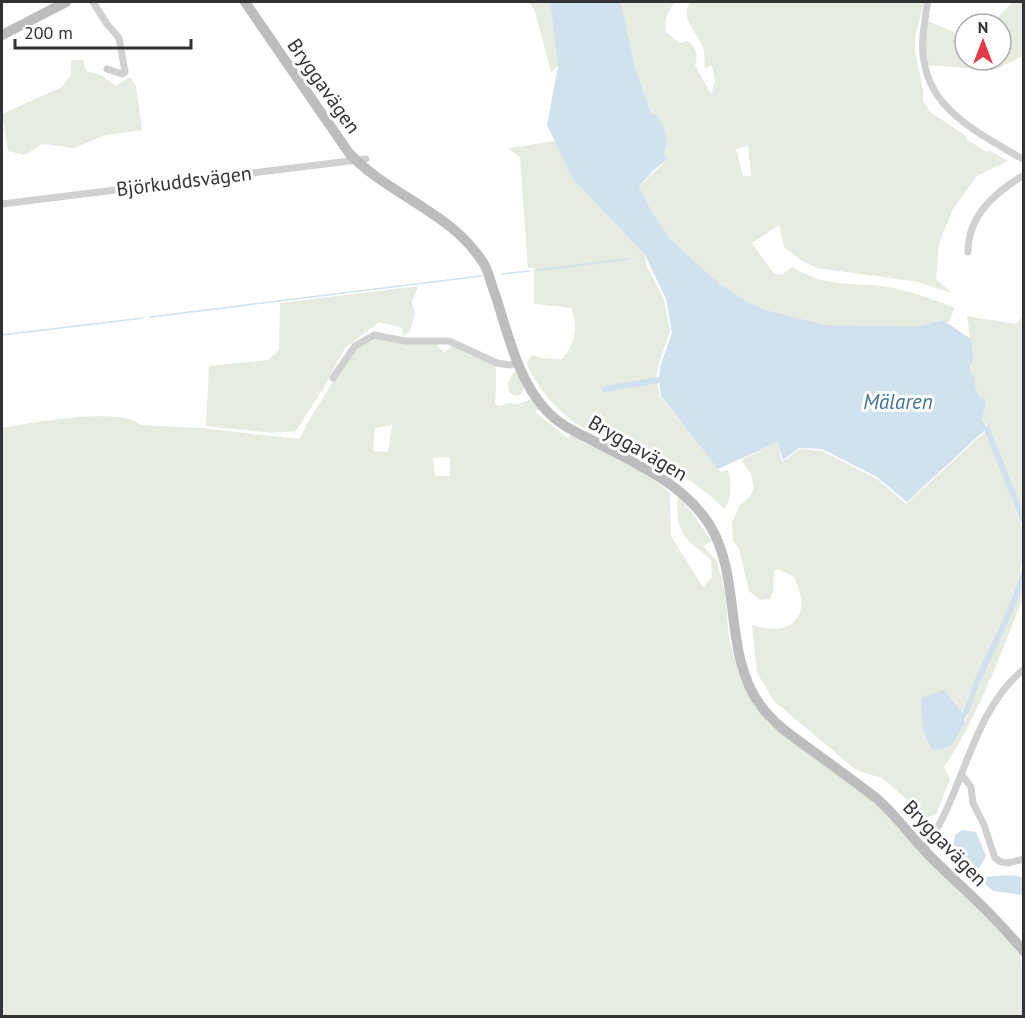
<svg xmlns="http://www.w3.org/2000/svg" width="1025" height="1018" viewBox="0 0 1025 1018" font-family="'PT Sans',sans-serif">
	<rect width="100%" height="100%" fill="#fff"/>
	<path fill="#e6ecdf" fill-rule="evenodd" d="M 530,2 L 550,2 L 558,66 L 551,72 L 536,15 Z
		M 621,2 L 675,2 C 667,12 664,19 666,32 L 679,43 L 688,41 C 697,49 698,54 695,65 L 711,94 L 715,82 L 712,65 L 705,68 C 704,62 705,53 703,48 C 699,33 679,19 690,2 L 924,2 L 915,37 L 915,51 L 923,90 L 923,101 L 930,112 L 966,136 L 966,139 L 985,151 L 991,151 L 1008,161 L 977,176 L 953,209 L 939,244 L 936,279 L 952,293 L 918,282 L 817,268 L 802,261 L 784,247 L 779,225 L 752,243 L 774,274 L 783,274 L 792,267 C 829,289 849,281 888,287 C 910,291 934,299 955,308 L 948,323 L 942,320 L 918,326 L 826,325 L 766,310 L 747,302 L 720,284 L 671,240 L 652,212 L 639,186 L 667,160 L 664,152 C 670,139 663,128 657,115 L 651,113 L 635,67 ZM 748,146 L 751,176 L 743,176 L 736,149 Z
		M 1013,2 L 1023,2 L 1023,56 L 994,70 L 925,65 L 926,20 L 965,37 L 965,60 L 1001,60 L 1001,24 L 991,24 Z
		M 71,60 L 83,60 L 86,71 L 101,75 L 116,86 L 130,77 L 136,86 L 142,130 L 106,135 L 74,148 L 42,144 L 25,155 L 8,151 L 2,114 L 62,87 L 71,75 Z
		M 555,141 L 573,179 L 645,255 L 646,265 L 664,299 L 670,331 L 658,366 L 656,379 L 660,396 L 721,472 L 728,470 C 732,482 732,499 724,509 C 714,498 704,491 692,482 C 678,472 667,460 651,453 C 644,451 636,450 629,448 C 581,432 551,412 528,367 L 527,363 L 532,355 L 541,358 L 562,359 C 575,344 579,326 571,308 L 534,304 L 534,268 L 528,268 L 520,158 L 508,148 Z
		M 419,286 L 412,301 L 415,315 L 410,331 L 403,336 L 402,328 L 379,322 L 345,348 L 323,389 L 296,431 L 273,433 L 206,426 L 209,366 L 268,360 L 279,350 L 280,303 Z
		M 1023,315 L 1023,515 L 989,428 L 982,419 L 986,404 L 976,393 L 975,376 L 970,373 L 970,367 L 973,359 L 967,316 L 1017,324 Z
		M 374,336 L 434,343 L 444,352 L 453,346 L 495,365 C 497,371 496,395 495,403 L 498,406 L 509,403 L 518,404 L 531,399 L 539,409 L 535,412 L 569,439 L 569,435 C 598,443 648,471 670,493 L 671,536 L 703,587 L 712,578 L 711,560 C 685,538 674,533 678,497 C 692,509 700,526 712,541 L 703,546 L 717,561 L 725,592 L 729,639 L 739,674 L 750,696 L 768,723 L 882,808 L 1005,937 L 1020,956 L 1024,971 L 1023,1016 L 2,1016 L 2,428 C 30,423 120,406 141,425 L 201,428 L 299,439 L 312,415 L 355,347 ZM 392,425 L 388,452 L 373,451 L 375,428 ZM 450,457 L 450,476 L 435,476 L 433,458 Z
		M 516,371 L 524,388 L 521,394 L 517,396 L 509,393 L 508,383 L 513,373 Z
		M 986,431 L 1023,530 L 1023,559 L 1017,583 L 1000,630 L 968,696 L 966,709 L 961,711 L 944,690 L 965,722 C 970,711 972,701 976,691 C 991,653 1013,618 1023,578 L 1023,598 C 1000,655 979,716 944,767 L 950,779 L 936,815 L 927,817 L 882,778 L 858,771 L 850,765 L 774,701 L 757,673 L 752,625 C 793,637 813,617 794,577 L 778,569 L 774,571 L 773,591 L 770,599 L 760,600 L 749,591 L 739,549 L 733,541 L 732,522 L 739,506 L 750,496 L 754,488 L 751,474 L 741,460 L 778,442 L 782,462 L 800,449 L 822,451 L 877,479 L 906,504 Z"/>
	<path fill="#cfe2ee" d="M 550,2 L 621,2 L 635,67 L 651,113 L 657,115 C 664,127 670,140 664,152 L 667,160 L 655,169 L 639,186 L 652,212 L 671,240 L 720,284 L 747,302 L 766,310 L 826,325 L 918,326 L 943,320 L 971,339 L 973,359 L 970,367 L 970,372 L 975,376 C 976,387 974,395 984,399 L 986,404 L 982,419 L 987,428 L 907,502 L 877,477 L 822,449 L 799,448 L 783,460 L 778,442 L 718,469 L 661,396 L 659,380 L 660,367 L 672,333 L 666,299 L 645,255 L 573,179 L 547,125 L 558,66 Z
		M 944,690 L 961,711 L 965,722 C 956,738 954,752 932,749 L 923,731 L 921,698 Z
		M 962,830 L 976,832 L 986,856 L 978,870 L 980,877 L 1012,875 L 1023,877 L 1023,895 L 993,891 L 966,867 L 953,848 L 955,835 Z"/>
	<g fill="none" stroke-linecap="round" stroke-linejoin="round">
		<path stroke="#cfe2ee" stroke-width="1.5" d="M 537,270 L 629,259
			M 502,274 L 529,271
			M 150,317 L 481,276
			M 2,335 L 143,318"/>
		<path stroke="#cfe2ee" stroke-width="6" d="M 605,389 L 659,380
			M 987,429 L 1024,522
			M 963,716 C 970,708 971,696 975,686 C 992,648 1013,611 1024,571"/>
		<path stroke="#d0d0d0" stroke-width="7" d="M 93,2 L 107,24 L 119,38 L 125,72 L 122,74 L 107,69
			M 928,2 C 926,8 926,14 925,20 C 910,100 965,125 1024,160
			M 2,204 L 366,159
			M 968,252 C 968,216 994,193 1024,175
			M 333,378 L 355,346 L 374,335 L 405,341 L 449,341 L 497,363 L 510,365 L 519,362
			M 962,775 L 971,787 L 973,803 L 984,825 L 995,858 L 1001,862 L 1008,863 L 1024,859
			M 924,849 C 964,795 970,713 1024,669"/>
		<path stroke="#bdbdbd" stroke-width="10" d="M 245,2 L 349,153 C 389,196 452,212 484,264 C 489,272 491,285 495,294 C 508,333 517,378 545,409 C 557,423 573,431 590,439 C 632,462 682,482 709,524 C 743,578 722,654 761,706 C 774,724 792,736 810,749 C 832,765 854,781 876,798 C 894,813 908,833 924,850 C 957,884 994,914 1024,952
			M 2,35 L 66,2"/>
	</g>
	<g text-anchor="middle" stroke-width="6" stroke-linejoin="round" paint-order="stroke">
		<g font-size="20" fill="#333" stroke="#fff">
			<text transform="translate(324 86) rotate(55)" y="7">Bryggavägen</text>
			<text transform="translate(184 181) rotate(-7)" y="7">Björkuddsvägen</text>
			<text transform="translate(638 448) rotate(30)" y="7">Bryggavägen</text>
			<text transform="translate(945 843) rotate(46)" y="7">Bryggavägen</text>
		</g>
		<g font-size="21" font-style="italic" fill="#3f7597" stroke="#fff">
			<text x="898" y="409">Mälaren</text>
		</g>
	</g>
	<rect width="1025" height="1018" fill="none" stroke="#333333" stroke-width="6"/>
	<g transform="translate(983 42)"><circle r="28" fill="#ffffff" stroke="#adadad" stroke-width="1.5"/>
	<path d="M0-4.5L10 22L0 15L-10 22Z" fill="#e63946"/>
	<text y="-9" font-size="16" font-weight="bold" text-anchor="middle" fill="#333333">N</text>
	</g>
	<path d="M15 39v9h176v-9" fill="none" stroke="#333333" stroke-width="3"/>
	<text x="24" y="39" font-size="18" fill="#333333" stroke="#ffffff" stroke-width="4.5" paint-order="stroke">200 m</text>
</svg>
